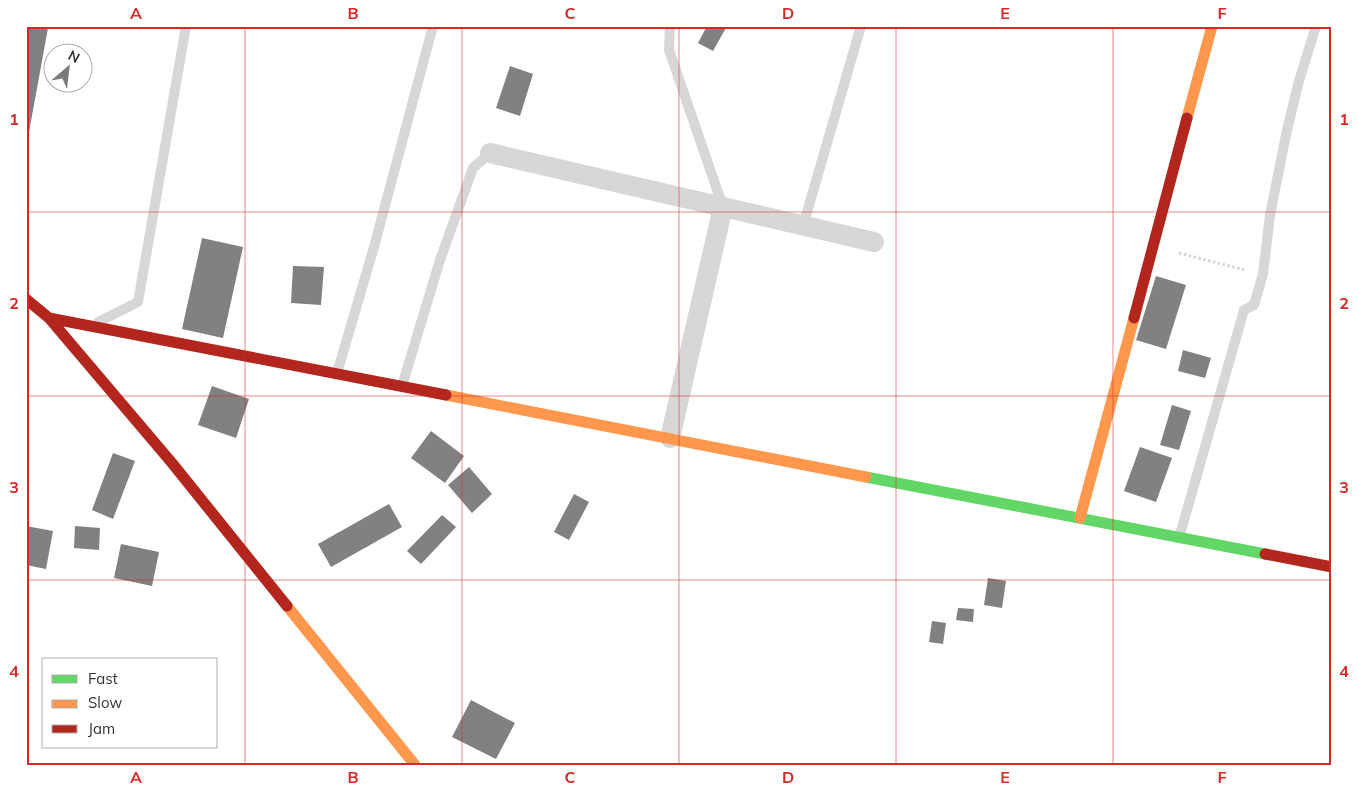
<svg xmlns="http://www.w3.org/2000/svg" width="1358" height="791" viewBox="0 0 1358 791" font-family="Mulish,sans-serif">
	<rect width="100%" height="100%" fill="#fff"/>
	<path fill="#818181" d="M 26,26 L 48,28 L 27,143 L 26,143 Z
		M 707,26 L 727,26 L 713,51 L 698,43 Z
		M 510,66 L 533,74 L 520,116 L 496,108 Z
		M 202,238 L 243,247 L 223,338 L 182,329 Z
		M 293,266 L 324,267 L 321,305 L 291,303 Z
		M 1156,276 L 1186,285 L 1166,349 L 1136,340 Z
		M 1183,350 L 1211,358 L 1205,378 L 1178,371 Z
		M 212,386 L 249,399 L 236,438 L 198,425 Z
		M 1172,405 L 1191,411 L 1179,450 L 1160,445 Z
		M 431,431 L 464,456 L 445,483 L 411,458 Z
		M 1140,447 L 1172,458 L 1156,502 L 1124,491 Z
		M 113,453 L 135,461 L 113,519 L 92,510 Z
		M 469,467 L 492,494 L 472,513 L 448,485 Z
		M 574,494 L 589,502 L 569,540 L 554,532 Z
		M 389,504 L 402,527 L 331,567 L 318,544 Z
		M 442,515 L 456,527 L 421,564 L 407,551 Z
		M 26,526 L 53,531 L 46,569 L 26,565 Z
		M 75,526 L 100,528 L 99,550 L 74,548 Z
		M 121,544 L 159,552 L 152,586 L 114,578 Z
		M 988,578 L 1006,581 L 1002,608 L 984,605 Z
		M 958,608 L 974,609 L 973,622 L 956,620 Z
		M 932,621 L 946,623 L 943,644 L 929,642 Z
		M 471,700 L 515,723 L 496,759 L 452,737 Z"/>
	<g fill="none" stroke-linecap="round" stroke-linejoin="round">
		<path stroke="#d6d6d6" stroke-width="3" stroke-dasharray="2.5 2.5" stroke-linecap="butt" d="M 1179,253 L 1245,270"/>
		<path stroke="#d7d7d7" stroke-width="10" d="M 670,26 L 669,50 L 723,207
			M 803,226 L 861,26
			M 98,322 L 138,302 L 186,26
			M 337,373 L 374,247 L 433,26
			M 402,386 L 440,260 L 473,168 L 490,153
			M 1179,538 L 1244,310 L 1254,305 L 1263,274 L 1270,215 L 1287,130 L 1299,81 L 1316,26"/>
		<path stroke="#d7d7d7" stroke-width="20" d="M 490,153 L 874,242
			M 670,438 L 723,207"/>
		<path stroke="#63d668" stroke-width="11" d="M 866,477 L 1265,554"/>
		<path stroke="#ff974d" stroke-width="11" d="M 1187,118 L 1212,26
			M 446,395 L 866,477
			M 1080,518 L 1134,318
			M 287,606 L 415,765"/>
		<path stroke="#b3261e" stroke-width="11" d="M 26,299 L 49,318 L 172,463 L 287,606
			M 49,318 L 446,395
			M 1134,318 L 1187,118
			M 1265,554 L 1332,567"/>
	</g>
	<path fill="none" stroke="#d62828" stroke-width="1" stroke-opacity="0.55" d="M 245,26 L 245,765M 462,26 L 462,765M 679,26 L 679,765M 896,26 L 896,765M 1113,26 L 1113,765M 26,212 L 1332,212M 26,396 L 1332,396M 26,580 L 1332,580"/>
	<rect width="1358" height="791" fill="none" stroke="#ffffff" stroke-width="55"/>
	<rect x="42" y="658" width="175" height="90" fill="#ffffff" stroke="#adadad"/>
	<rect x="52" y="675" width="25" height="8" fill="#63d668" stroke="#adadad"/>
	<text x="88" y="684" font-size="15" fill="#333333">Fast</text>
	<rect x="52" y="700" width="25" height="8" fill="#ff974d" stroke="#adadad"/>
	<text x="88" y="708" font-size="15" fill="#333333">Slow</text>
	<rect x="52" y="725" width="25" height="8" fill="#b3261e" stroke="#adadad"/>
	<text x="88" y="734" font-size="15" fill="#333333">Jam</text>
	<g transform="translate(68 68) rotate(28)"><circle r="24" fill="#ffffff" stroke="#adadad"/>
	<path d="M0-4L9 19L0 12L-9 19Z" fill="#7a7a7a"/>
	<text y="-8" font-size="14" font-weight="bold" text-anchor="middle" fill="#333333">N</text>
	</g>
	<rect x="28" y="28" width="1302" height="736" fill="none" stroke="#d62828" stroke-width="2"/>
	<g font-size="16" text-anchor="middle" font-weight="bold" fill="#d62828">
		<text x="136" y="19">A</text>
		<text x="353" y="19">B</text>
		<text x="570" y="19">C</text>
		<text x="788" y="19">D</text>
		<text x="1005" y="19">E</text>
		<text x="1222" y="19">F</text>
		<text x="14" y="125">1</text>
		<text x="1344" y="125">1</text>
		<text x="14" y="309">2</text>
		<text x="1344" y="309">2</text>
		<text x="14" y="493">3</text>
		<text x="1344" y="493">3</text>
		<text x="14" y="677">4</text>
		<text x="1344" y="677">4</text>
		<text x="136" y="783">A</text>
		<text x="353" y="783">B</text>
		<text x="570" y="783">C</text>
		<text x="788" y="783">D</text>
		<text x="1005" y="783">E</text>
		<text x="1222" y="783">F</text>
	</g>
</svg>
